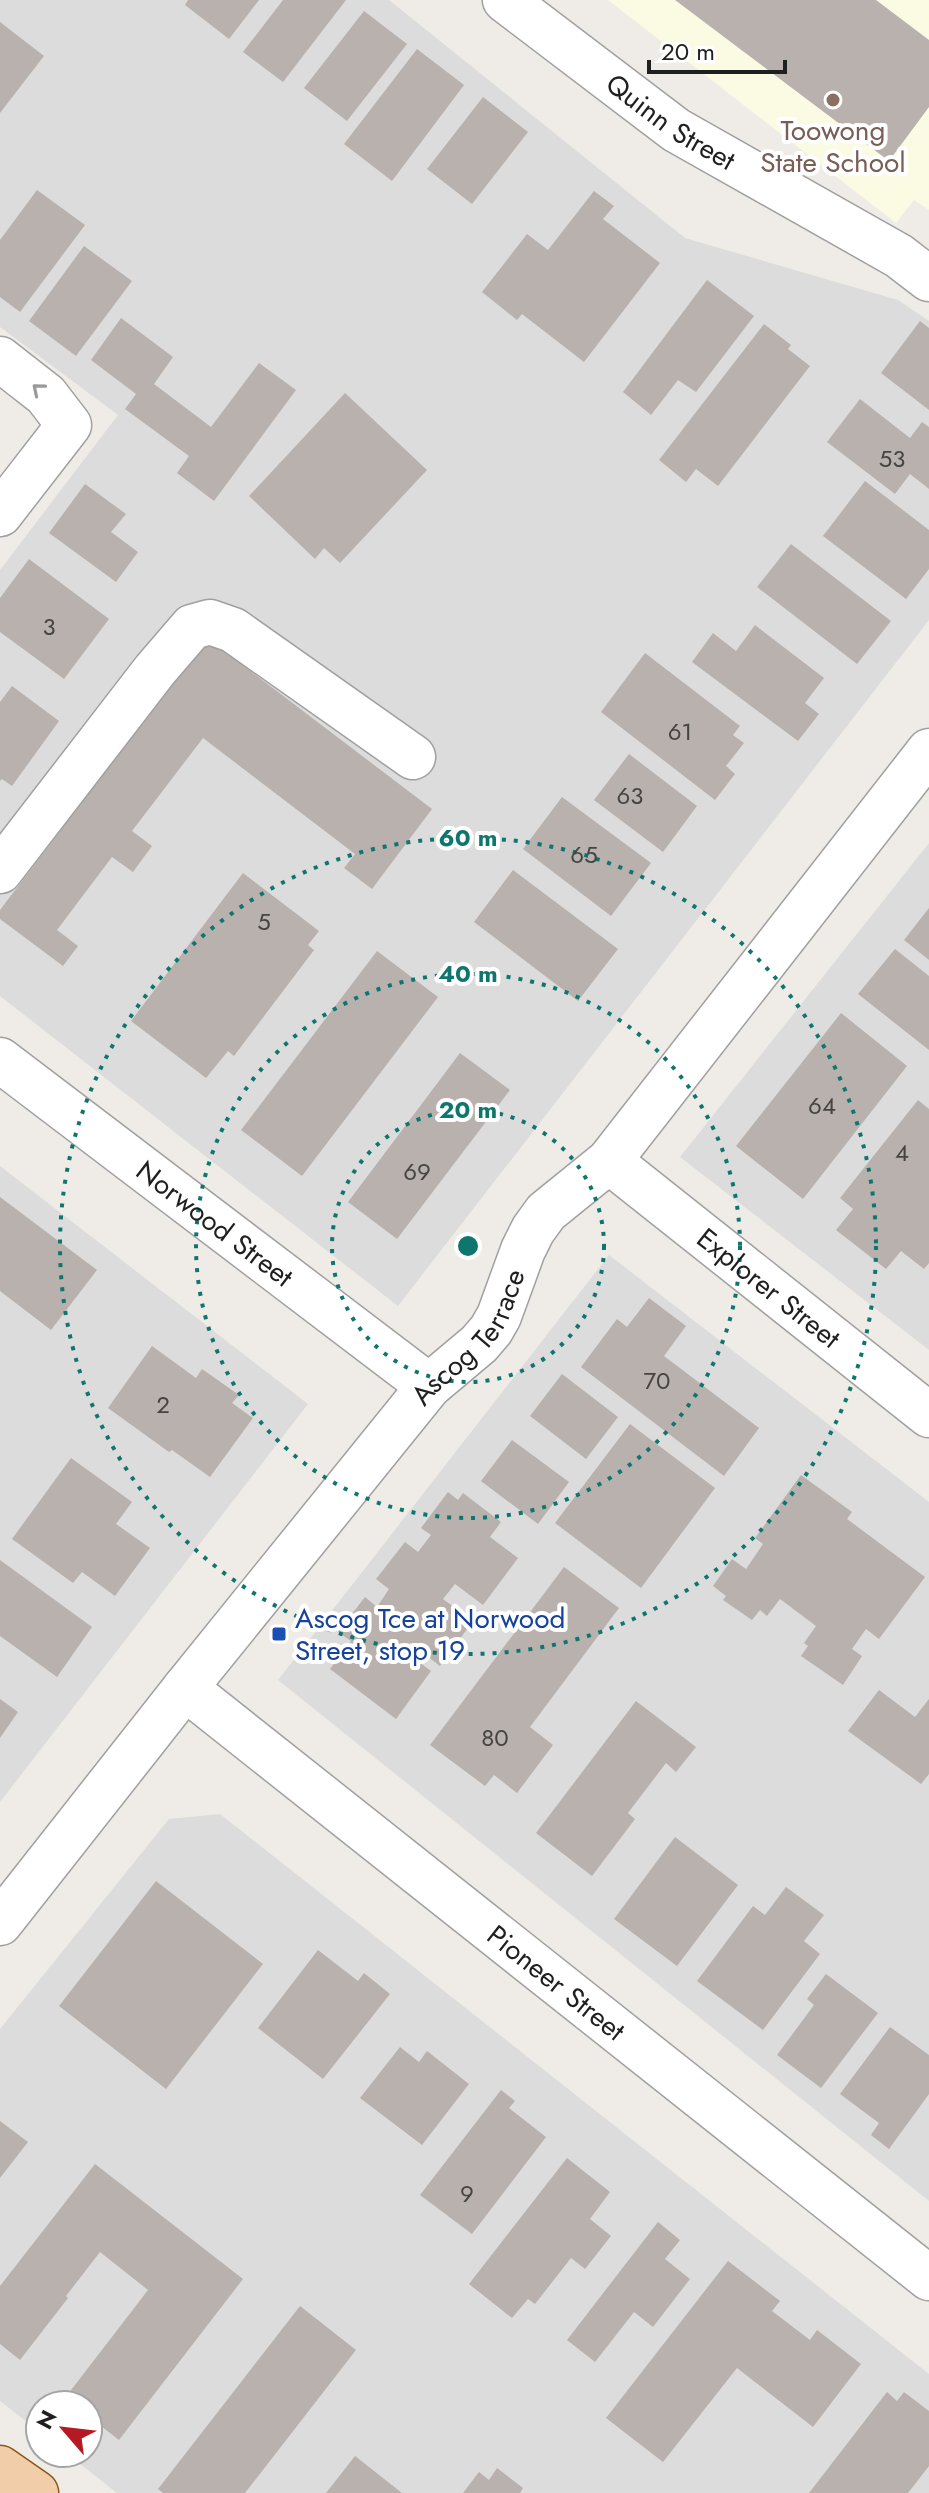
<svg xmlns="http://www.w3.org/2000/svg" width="929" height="2493" viewBox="0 0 929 2493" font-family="Jost,sans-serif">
	<rect width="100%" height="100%" fill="#efece7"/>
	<path fill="#dddcdc" d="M 0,0 L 389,0 L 685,238 L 898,300 L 929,321 L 929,620 L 398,1306 L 0,996 L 0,570 L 118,415 L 0,327 Z
		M 929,843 L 929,1350 L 680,1157 Z
		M 0,1166 L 308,1404 L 0,1802 Z
		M 609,1255 L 929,1502 L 929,2201 L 278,1680 Z
		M 220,1814 L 929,2374 L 929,2493 L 117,2493 L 66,2453 L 88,2453 L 88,2405 L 40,2405 L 40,2432 L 0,2401 L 0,2029 L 169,1819 Z"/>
	<path fill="#fbfae3" d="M 608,0 L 929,0 L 929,210 L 914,200 L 896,223 Z"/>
	<path fill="#b8b1ad" d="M 188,0 L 259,0 L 229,39 L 185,5 Z
		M 283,0 L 346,0 L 283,82 L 243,52 Z
		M 675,0 L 876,0 L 929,40 L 929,107 L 889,161 Z
		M 364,11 L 407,44 L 347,121 L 304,88 Z
		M 0,22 L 44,56 L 0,113 Z
		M 417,49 L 464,85 L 392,181 L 344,144 Z
		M 483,97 L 528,132 L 472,204 L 427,169 Z
		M 37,190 L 85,225 L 20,312 L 0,297 L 0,240 Z
		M 594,191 L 614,206 L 603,219 L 660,263 L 584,362 L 522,314 L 517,320 L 482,292 L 527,234 L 548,250 Z
		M 84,246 L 132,281 L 76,356 L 29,321 Z
		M 707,280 L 754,316 L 696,392 L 678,380 L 651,415 L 623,392 Z
		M 121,318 L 173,357 L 154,384 L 211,427 L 259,363 L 296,390 L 214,501 L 177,473 L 189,456 L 125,409 L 136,394 L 91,360 Z
		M 920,321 L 929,328 L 929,410 L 881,373 Z
		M 764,324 L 791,345 L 788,349 L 810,366 L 718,486 L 696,469 L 686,482 L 659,460 Z
		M 345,393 L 427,470 L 340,563 L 324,548 L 315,559 L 249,496 Z
		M 860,399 L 910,438 L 922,422 L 929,427 L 929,489 L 910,474 L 895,494 L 827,442 Z
		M 865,481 L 929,530 L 929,569 L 906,599 L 823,536 Z
		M 85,484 L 126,514 L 111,532 L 138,552 L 116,582 L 49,533 Z
		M 791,544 L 891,621 L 857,664 L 757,587 Z
		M 29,559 L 109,619 L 64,679 L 0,632 L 0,598 Z
		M 755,625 L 824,678 L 805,703 L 819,714 L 798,741 L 692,662 L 713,633 L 736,651 Z
		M 207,638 L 432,809 L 372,889 L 344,868 L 355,854 L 203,738 L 132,831 L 152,846 L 133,872 L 112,857 L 57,930 L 78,946 L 63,966 L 0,919 L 0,910 Z
		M 645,653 L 740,726 L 733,735 L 744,743 L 726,766 L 735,774 L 715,800 L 601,712 Z
		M 12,686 L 59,721 L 12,786 L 2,779 L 0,781 L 0,702 Z
		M 629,754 L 697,806 L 663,852 L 594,800 Z
		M 562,797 L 651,863 L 611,916 L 523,849 Z
		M 513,870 L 618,949 L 578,1001 L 474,922 Z
		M 243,873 L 319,931 L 308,945 L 314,950 L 234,1056 L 228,1051 L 206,1078 L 131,1021 Z
		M 929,908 L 929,960 L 904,940 Z
		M 895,949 L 929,976 L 929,1050 L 858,994 Z
		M 377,951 L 438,997 L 302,1176 L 241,1130 Z
		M 841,1013 L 907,1066 L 803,1199 L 736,1146 Z
		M 460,1053 L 510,1090 L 397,1239 L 348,1202 Z
		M 918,1100 L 929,1109 L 929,1263 L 924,1269 L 901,1251 L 886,1269 L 836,1230 L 853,1209 L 840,1198 Z
		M 0,1197 L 97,1270 L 51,1330 L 0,1291 Z
		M 649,1298 L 686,1326 L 664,1356 L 759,1428 L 724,1476 L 581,1367 L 617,1319 L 627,1327 Z
		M 152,1346 L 196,1378 L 202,1369 L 239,1395 L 232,1403 L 253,1418 L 210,1477 L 172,1450 L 169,1452 L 108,1408 Z
		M 562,1374 L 618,1417 L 586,1459 L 530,1416 Z
		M 630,1424 L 715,1488 L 641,1588 L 555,1523 Z
		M 512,1440 L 569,1482 L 538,1524 L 481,1481 Z
		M 71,1458 L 132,1502 L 116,1524 L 150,1548 L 115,1596 L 82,1572 L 73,1583 L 12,1539 Z
		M 801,1475 L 852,1512 L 847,1519 L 925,1577 L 879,1639 L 866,1629 L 852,1649 L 862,1656 L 843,1685 L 801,1656 L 808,1646 L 804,1643 L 816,1626 L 780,1599 L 767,1616 L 760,1610 L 752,1620 L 723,1600 L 726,1596 L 713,1586 L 732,1559 L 746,1569 L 763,1544 L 755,1538 Z
		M 448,1492 L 458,1500 L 463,1493 L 501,1522 L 490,1537 L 518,1558 L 483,1605 L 455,1584 L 443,1599 L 473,1621 L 440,1666 L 410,1643 L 404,1651 L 431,1671 L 396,1719 L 330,1669 L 351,1641 L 338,1632 L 365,1597 L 377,1607 L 389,1589 L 376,1579 L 405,1542 L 418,1552 L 431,1535 L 421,1528 Z
		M 0,1560 L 92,1627 L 57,1677 L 0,1636 Z
		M 564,1567 L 619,1608 L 530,1727 L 553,1745 L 517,1793 L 494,1775 L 485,1786 L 430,1745 Z
		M 879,1690 L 915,1717 L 929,1699 L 929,1774 L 921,1784 L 848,1731 Z
		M 0,1699 L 18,1712 L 0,1738 Z
		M 636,1701 L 696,1747 L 676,1772 L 666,1763 L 628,1813 L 635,1819 L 592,1876 L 536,1833 Z
		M 675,1837 L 738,1885 L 677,1966 L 614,1919 Z
		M 156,1881 L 263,1964 L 166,2089 L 59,2006 Z
		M 786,1887 L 824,1915 L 804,1941 L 820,1954 L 763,2030 L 697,1981 L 753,1906 L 765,1915 Z
		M 318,1950 L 358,1981 L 364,1973 L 390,1994 L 323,2079 L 258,2028 Z
		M 826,1974 L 878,2013 L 821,2088 L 777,2055 L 814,2005 L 807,1999 Z
		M 890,2027 L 929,2055 L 929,2094 L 889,2149 L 871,2135 L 879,2123 L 840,2094 Z
		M 400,2047 L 419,2062 L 427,2051 L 469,2084 L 422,2145 L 360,2098 Z
		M 501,2090 L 515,2101 L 509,2108 L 546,2137 L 472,2234 L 420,2195 Z
		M 0,2121 L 28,2142 L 0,2178 Z
		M 567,2158 L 610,2192 L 590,2219 L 611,2236 L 585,2269 L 571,2258 L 535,2304 L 528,2299 L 512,2318 L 469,2284 Z
		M 95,2164 L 243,2279 L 119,2440 L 88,2416 L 88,2405 L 74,2405 L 65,2398 L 148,2290 L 100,2252 L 66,2296 L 68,2298 L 20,2360 L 0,2344 L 0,2286 Z
		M 658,2222 L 680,2240 L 665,2259 L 690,2279 L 653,2327 L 634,2312 L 595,2362 L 567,2340 Z
		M 728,2261 L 780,2301 L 772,2311 L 810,2340 L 817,2330 L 861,2364 L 813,2427 L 737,2368 L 663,2462 L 606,2418 Z
		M 300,2306 L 356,2350 L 245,2493 L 163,2493 L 158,2489 Z
		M 887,2392 L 897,2401 L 904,2392 L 929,2411 L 929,2466 L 908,2493 L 809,2493 Z
		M 355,2456 L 402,2493 L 326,2493 Z
		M 497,2468 L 523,2488 L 520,2493 L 463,2493 L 479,2472 L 489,2480 Z"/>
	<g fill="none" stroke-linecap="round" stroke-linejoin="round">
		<defs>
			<g id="minor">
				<path id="s1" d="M 505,0 L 676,130 L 899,256 L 929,279"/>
				<path d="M 0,359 L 46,395 L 69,425 L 0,514"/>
				<path d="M 0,871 L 155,670 L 192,627 L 210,622 L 233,630 L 413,757"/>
				<path id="s2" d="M 0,1060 L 429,1386"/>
				<path id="s3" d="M 609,1161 L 929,1415"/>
				<path id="s4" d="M 185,1688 L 929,2278"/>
				<path id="s5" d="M 0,1923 L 185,1688 L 429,1386 L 479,1344 L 491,1330 L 499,1316 L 523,1250 L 533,1230 L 546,1212 L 609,1161 L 929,751"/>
			</g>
			<path id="major" d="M 0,2468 L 36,2493"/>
		</defs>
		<use href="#minor" stroke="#a0a0a0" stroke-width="47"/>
		<use href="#major" stroke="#885913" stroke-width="47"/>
		<use href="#minor" stroke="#fff" stroke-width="44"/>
		<use href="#major" stroke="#f1cdaa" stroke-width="44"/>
	</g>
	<defs><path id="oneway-chevron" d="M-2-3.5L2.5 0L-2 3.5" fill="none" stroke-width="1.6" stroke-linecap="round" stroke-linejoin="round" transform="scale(2)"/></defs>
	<use stroke="#9a9a9a" href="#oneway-chevron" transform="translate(38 389) rotate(-140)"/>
	<g fill="none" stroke="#0f766e" stroke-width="4" stroke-dasharray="4 8">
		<circle cx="468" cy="1246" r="136"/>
		<circle cx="468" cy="1246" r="272"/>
		<circle cx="468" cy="1246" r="408"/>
	</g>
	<circle fill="#8d6e63" stroke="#fff" stroke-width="3" cx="833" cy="100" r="8"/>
	<rect fill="#1a4fb4" stroke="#fff" stroke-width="3" x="271" y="1626" width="16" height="16" rx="4"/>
	<g text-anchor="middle" stroke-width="8" stroke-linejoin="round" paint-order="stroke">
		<g font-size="24" fill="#454442">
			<text x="892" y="467">53</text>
			<text x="49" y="635">3</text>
			<text x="680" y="740">61</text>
			<text x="630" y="804">63</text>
			<text x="584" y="863">65</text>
			<text x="264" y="930">5</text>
			<text x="822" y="1114">64</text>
			<text x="902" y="1161">4</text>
			<text x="417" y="1180">69</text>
			<text x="657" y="1389">70</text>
			<text x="163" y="1413">2</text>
			<text x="495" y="1746">80</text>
			<text x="467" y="2202">9</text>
		</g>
		<g font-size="28" fill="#1f1f1f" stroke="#fff">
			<text dy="10" stroke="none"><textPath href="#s1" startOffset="206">Quinn Street</textPath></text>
			<text dy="10" stroke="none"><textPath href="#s2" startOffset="270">Norwood Street</textPath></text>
			<text dy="10" stroke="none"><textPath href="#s3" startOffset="204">Explorer Street</textPath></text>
			<text dy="10" stroke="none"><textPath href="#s5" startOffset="752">Ascog Terrace</textPath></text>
			<text dy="10" stroke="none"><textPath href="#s4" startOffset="474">Pioneer Street</textPath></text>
		</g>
		<g font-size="28" fill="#785e54" stroke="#fff">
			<text x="833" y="140">Toowong<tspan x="833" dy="32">State School</tspan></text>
		</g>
		<g font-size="28" fill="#164399" stroke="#fff" text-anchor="start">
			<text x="295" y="1628">Ascog Tce at Norwood<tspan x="295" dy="32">Street, stop 19</tspan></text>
		</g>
	</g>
	<circle cx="468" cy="1246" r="12" fill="#0f766e" stroke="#fff" stroke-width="4"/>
	<g font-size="24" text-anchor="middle" font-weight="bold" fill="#0f766e" stroke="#fff" stroke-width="8" stroke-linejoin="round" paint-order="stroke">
		<text x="468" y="846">60 m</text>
		<text x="468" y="982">40 m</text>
		<text x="468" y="1118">20 m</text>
	</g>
	<g transform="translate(64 2429) rotate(298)"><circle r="38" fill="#ffffff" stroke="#a5a5a5" stroke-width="2"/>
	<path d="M0-6L14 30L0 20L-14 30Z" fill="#b61923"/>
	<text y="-12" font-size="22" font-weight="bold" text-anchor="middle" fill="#1f1f1f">N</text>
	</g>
	<path d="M649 60v12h136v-12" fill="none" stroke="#1f1f1f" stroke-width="4"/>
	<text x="661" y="60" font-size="24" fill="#1f1f1f" stroke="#ffffff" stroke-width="6" paint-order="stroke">20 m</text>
</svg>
